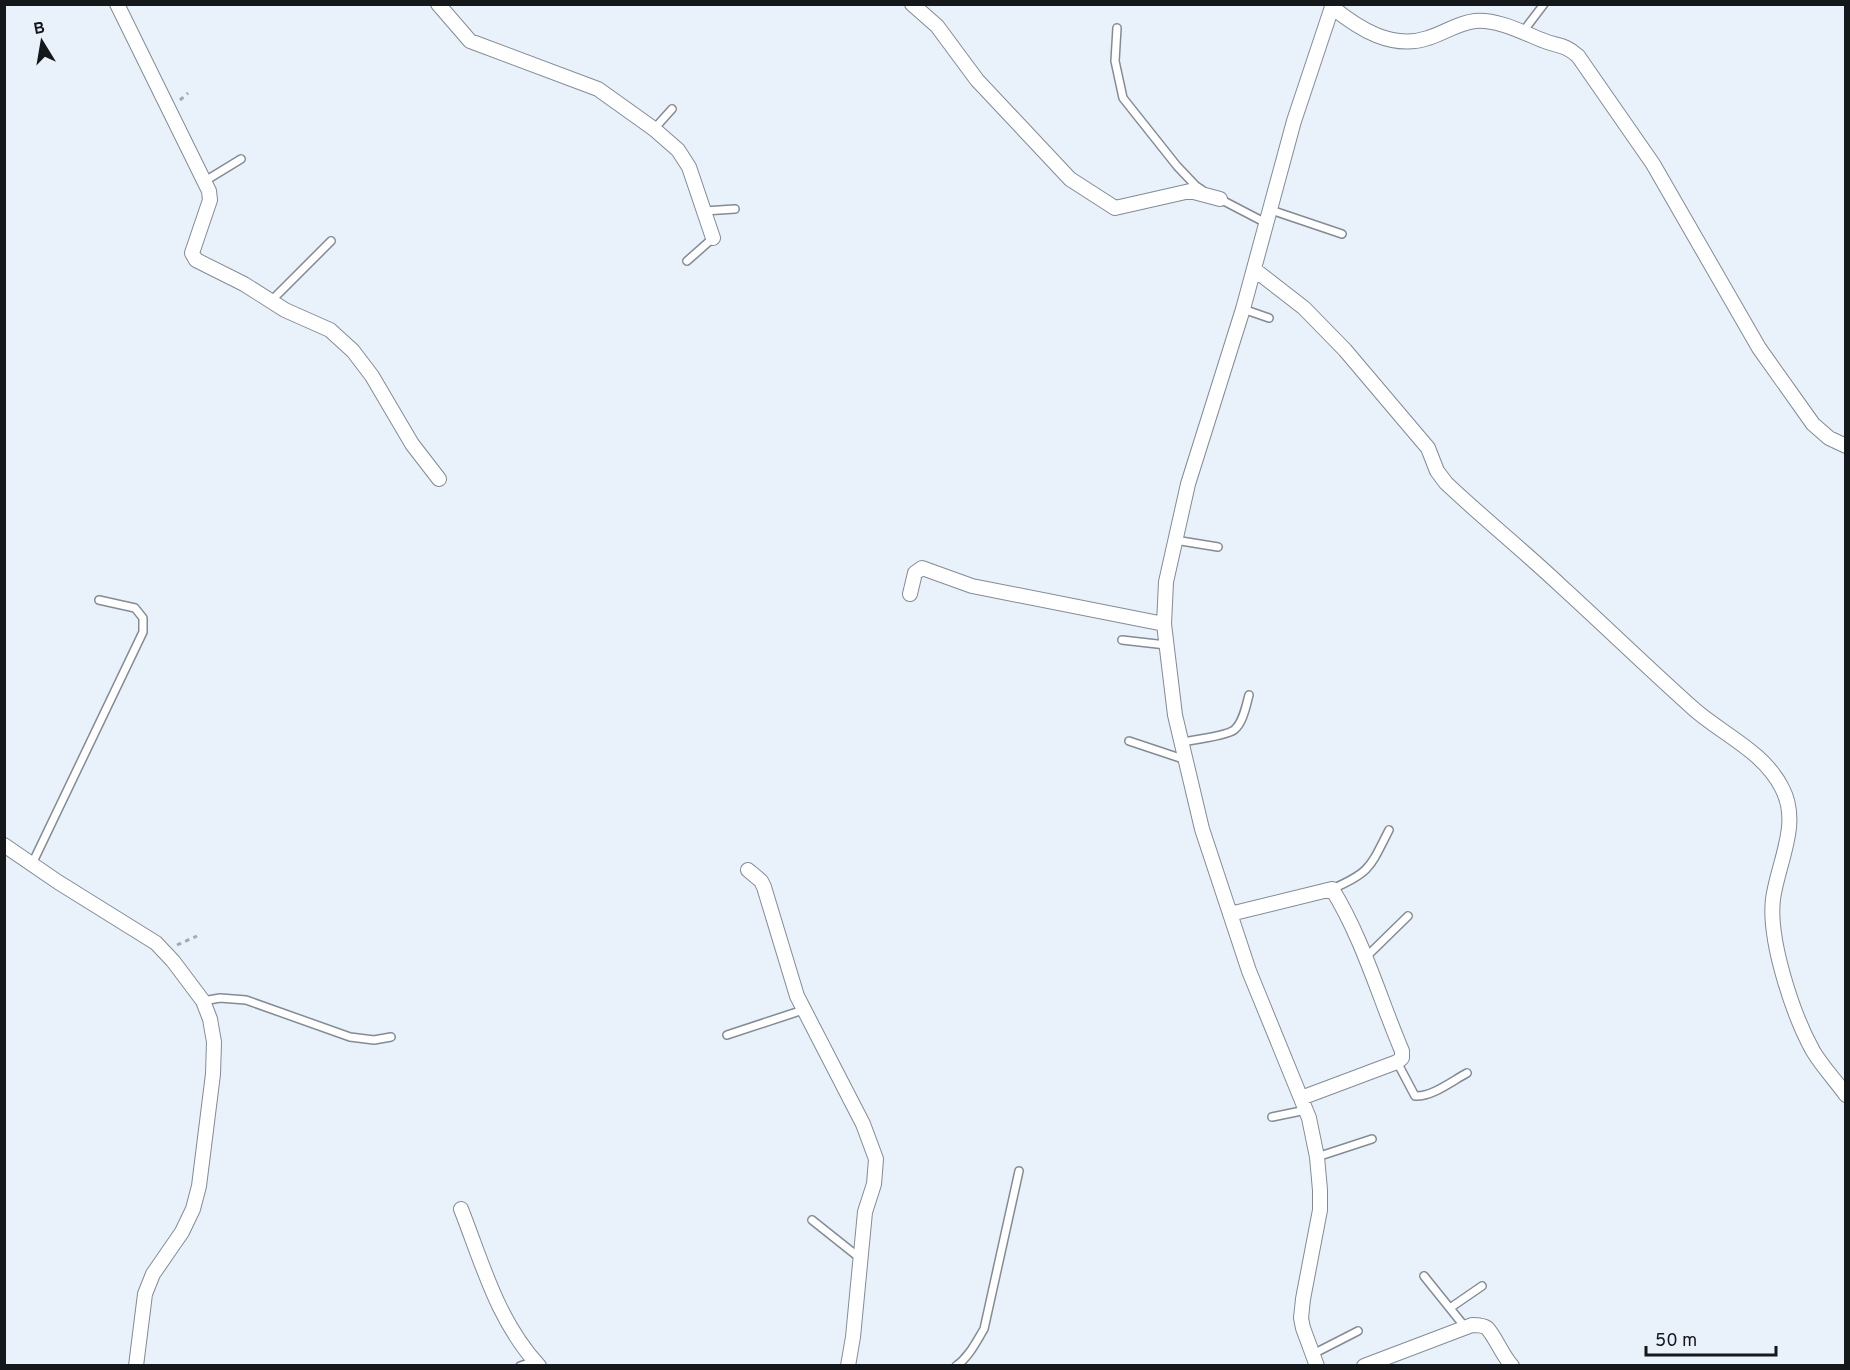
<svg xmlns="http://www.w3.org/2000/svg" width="1850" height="1370" viewBox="0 0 1850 1370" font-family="Overpass,sans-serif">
	<rect width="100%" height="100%" fill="#e9f1fb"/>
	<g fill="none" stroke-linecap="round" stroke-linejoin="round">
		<defs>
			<path id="service" d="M 1117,28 L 1115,61 L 1123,98 L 1177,166 L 1196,186 L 1202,190
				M 1522,33 L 1544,4
				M 654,129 L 672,109
				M 205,181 L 241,159
				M 1218,198 L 1266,223
				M 1271,210 L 1342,234
				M 704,211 L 735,209
				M 687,261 L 713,238
				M 271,301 L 331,241
				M 1243,309 L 1269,318
				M 1175,540 L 1218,547
				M 1122,640 L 1166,645
				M 1129,741 L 1186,760
				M 1182,742 C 1193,740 1226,736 1234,730 C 1243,723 1246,706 1249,695
				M 32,864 L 143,632 L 143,618 L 135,608 L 99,600
				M 1332,889 C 1371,872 1370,867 1389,830
				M 1365,958 L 1408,916
				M 203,1001 L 220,998 L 246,1000 L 350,1037 L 374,1040 L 391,1037
				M 727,1035 L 803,1010
				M 1397,1062 L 1415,1096 C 1432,1097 1452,1081 1467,1073
				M 1272,1117 L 1306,1110
				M 1317,1157 L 1372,1139
				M 812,1220 L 861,1259
				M 1424,1276 L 1465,1327
				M 1450,1308 L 1482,1286
				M 1313,1354 L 1358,1331
				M 520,1366 L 535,1361
				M 956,1366 C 969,1357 976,1342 984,1329 L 1019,1171"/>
			<path id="minor" d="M 117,4 L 209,191 L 210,200 L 192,253 L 196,260 L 244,284 L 285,310 L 330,330 L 353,351 L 372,376 L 412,444 L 439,479
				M 438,4 L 470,41 L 598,89 L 654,129 L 678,150 L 689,167 L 713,238
				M 912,4 L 937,26 L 977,80 L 1070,179 L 1115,208 L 1190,191 L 1220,199
				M 1332,7 C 1359,29 1392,50 1428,38 C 1445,33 1457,23 1475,21 C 1497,19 1522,32 1542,40 C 1558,47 1563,43 1578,56 L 1653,164 L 1759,348 L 1813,424 L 1829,438 L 1846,446
				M 1255,270 L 1304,308 L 1345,350 L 1428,448 L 1437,471 L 1446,483 C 1483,518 1524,551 1561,586 C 1606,627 1649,669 1695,710 C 1724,735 1764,752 1782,788 C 1801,824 1778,862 1773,899 C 1768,940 1793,1015 1813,1051 C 1822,1066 1835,1080 1846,1095
				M 910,594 L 915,573 L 922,568 L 972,586 L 1164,624
				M 4,845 L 58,882 L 156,943 L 173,961 L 203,1001 L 210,1019 L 214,1042 L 213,1074 L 199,1186 L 193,1209 L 182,1232 L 153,1274 L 145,1294 L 136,1366
				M 748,870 L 761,881 L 764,887 L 797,996 L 863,1124 L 876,1159 L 874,1184 L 865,1212 L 853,1337 L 848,1366
				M 1230,914 L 1332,889 C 1363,939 1379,997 1402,1051 L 1402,1058 L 1397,1062 L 1301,1098
				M 461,1209 C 483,1265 497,1320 539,1366
				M 1317,1366 L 1303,1328 L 1301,1318 L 1303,1299 L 1320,1210 L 1320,1190 L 1317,1157 L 1309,1118 L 1249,971 L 1202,829 L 1175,715 L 1164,624 L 1166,582 L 1188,484 L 1243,309 L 1294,121 L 1333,4
				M 1364,1366 L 1472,1325 C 1477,1325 1483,1325 1487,1328 C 1495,1336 1502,1355 1512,1366"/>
		</defs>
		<use href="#service" stroke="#848b94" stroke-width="10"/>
		<use href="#minor" stroke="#848b94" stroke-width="16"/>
		<path stroke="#a2a9b0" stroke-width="3" stroke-dasharray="4.5 4.5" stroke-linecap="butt" d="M 180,100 L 188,93
			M 177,945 L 197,936"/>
		<use href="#service" stroke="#fff" stroke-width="7"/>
		<use href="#minor" stroke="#fff" stroke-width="14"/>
	</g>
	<rect width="1850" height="1370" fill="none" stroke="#15181b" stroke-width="12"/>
	<g transform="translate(42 42) rotate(349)" stroke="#e9f1fb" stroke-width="4.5" paint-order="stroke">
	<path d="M0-4.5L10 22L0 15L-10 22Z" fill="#15181b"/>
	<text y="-9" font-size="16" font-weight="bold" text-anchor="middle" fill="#15181b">B</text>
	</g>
	<path d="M1646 1346v9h130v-9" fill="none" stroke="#15181b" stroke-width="3"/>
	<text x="1655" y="1346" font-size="18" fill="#15181b" stroke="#e9f1fb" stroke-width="4.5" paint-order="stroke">50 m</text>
</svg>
